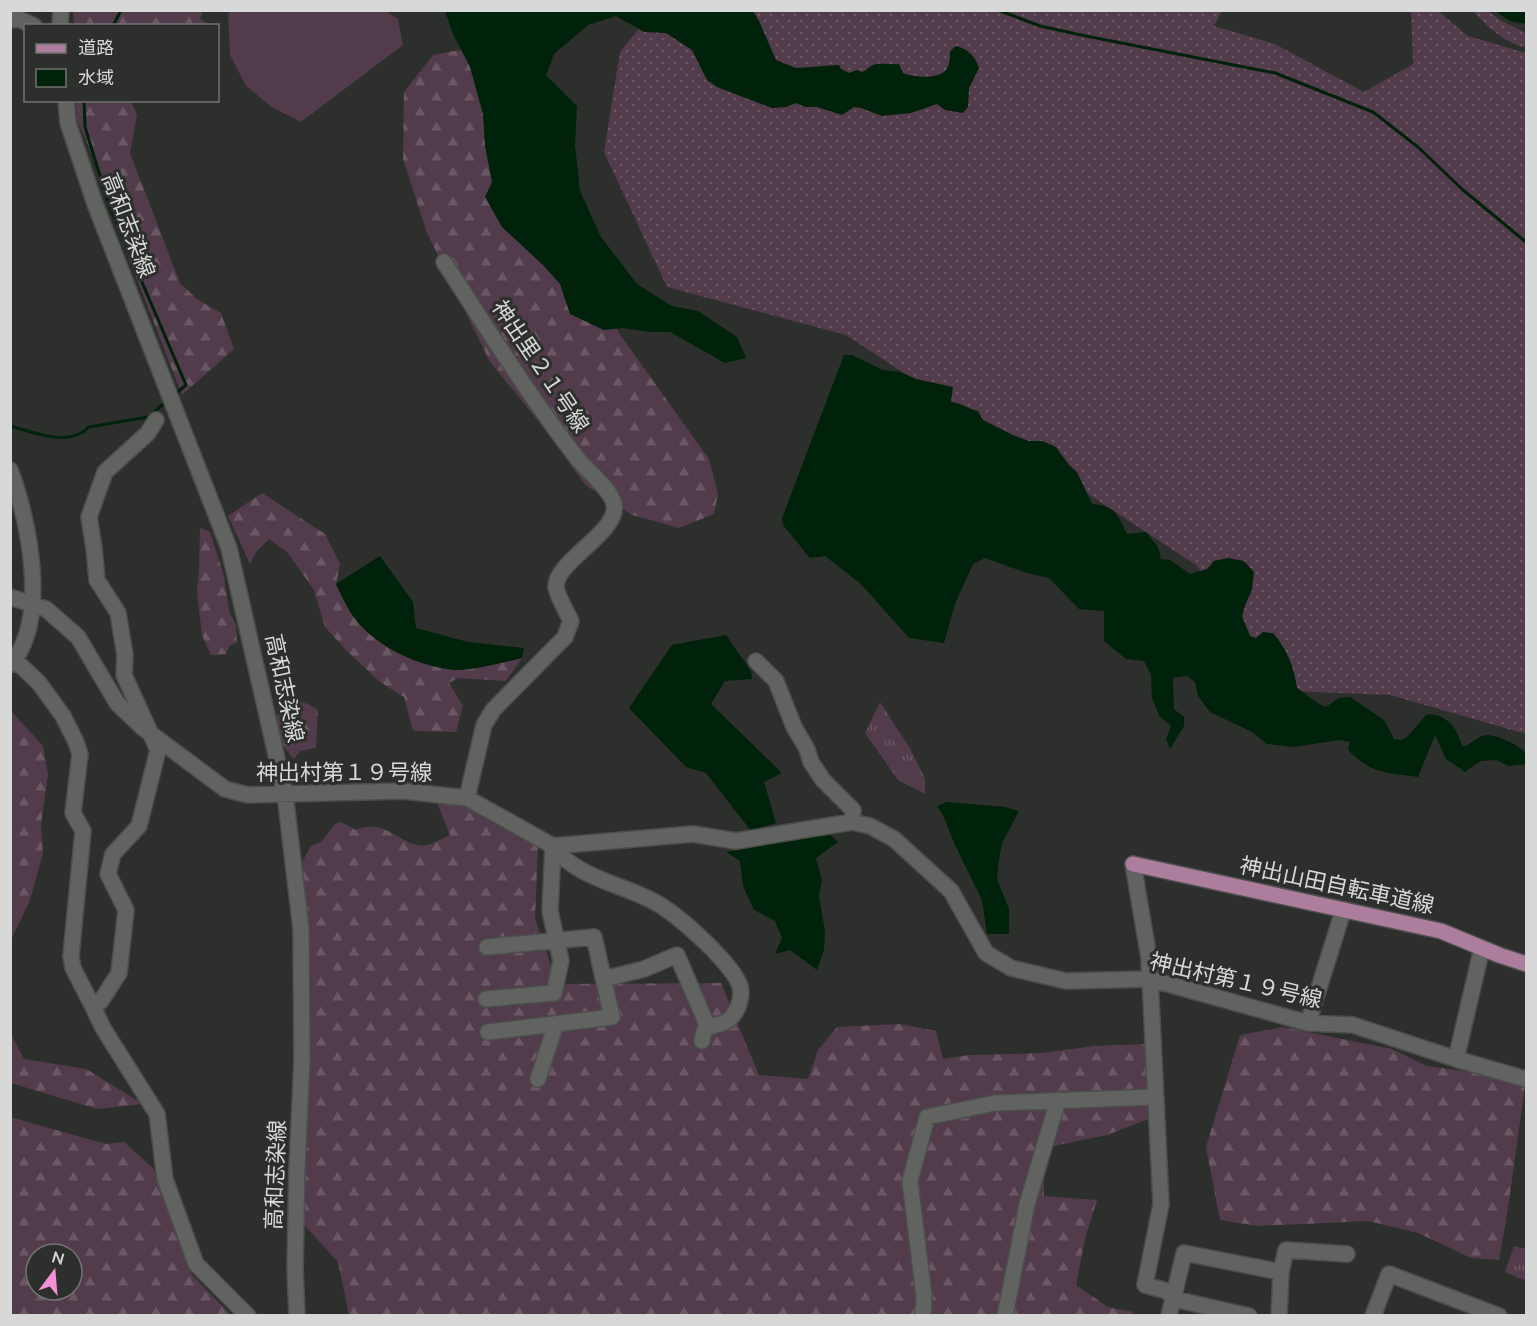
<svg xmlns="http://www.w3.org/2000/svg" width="1537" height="1326" viewBox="0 0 1537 1326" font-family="Mulish,'Noto Sans JP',sans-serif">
	<defs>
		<pattern id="grass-dots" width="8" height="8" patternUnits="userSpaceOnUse" patternTransform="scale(1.5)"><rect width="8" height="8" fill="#523b4a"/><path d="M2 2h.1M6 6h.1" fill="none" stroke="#6a5763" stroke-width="1.8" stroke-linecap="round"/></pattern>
		<pattern id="forest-firs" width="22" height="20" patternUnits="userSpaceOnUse" patternTransform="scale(1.5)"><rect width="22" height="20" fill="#523b4a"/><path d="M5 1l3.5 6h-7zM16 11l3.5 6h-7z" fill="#6a5763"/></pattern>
		<pattern id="park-tufts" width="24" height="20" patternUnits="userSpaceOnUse" patternTransform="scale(1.5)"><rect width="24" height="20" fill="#523b4a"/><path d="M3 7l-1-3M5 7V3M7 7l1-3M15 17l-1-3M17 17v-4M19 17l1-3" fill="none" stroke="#6a5763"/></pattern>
	</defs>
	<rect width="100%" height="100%" fill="#2d2f2d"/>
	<path fill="url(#grass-dots)" d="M 653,11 L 1274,11 L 1221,12 L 1214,26 L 1275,44 L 1364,92 L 1413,64 L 1411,11 L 1438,11 L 1468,36 L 1526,53 L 1526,734 L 1390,695 L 1291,691 L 1196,565 L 846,335 L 667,287 L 604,152 L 620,52 Z
		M 1473,11 L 1488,11 L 1500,20 L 1526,33 L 1526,47 C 1506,45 1486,25 1473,11 Z"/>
	<path fill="url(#forest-firs)" fill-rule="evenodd" d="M 73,11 L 203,11 L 200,19 L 210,25 L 74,25 Z
		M 476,47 L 603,294 L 619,333 L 709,459 L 718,494 L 714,514 L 679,528 L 632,515 L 585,485 L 549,434 L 490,362 L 427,233 L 403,159 L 404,92 L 433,55 Z
		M 76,101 L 131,101 L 137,115 L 130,153 L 180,283 L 198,300 L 221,313 L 234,349 L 182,395 L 131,264 L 103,178 L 77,120 Z
		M 262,493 L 325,534 L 340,564 L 336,585 L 352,615 L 455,670 L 500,663 L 522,658 L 506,681 L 458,678 L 449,683 L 463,706 L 456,732 L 413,731 L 404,697 L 380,682 L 346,650 L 325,627 L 314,590 L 287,552 L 269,539 L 256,552 L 250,564 L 228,516 Z
		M 200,528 L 210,532 L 224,576 L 229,611 L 236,625 L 237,643 L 230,645 L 226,654 L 211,655 L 202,635 L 197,592 L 199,571 Z
		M 297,701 L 308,704 L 318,710 L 316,748 L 300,751 L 294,759 C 280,745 275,727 278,707 Z
		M 11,711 L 43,746 L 48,774 L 41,825 L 43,853 L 30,900 L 11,940 Z
		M 450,799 L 465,800 L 531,838 L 538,847 L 535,918 L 557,984 L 721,983 L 759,1075 L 808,1079 L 818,1050 L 837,1027 L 900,1024 L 936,1031 L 943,1059 L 969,1055 L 1042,1053 L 1094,1046 L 1147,1044 L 1151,1118 L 1107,1135 L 1044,1148 L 1044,1196 L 1097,1200 L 1085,1239 L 1076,1285 L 1108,1307 L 1133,1312 L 1132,1315 L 349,1315 L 338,1262 L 304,1225 L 308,939 L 302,862 L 311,846 L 322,841 L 335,824 L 341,822 L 356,830 C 387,816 402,850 428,845 C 435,843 444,837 450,835 L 437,803 Z
		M 1283,1027 L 1392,1049 L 1427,1066 L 1526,1079 L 1508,1208 L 1499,1260 L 1471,1258 L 1418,1233 L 1368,1221 L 1258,1226 L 1220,1220 L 1206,1147 L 1240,1035 Z
		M 10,1032 L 24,1059 L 86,1069 L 143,1104 L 97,1109 L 11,1083 Z
		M 10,1117 L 106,1144 L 124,1142 L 154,1169 L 163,1199 L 192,1275 L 231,1315 L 11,1315 ZM 36,1254 L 72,1254 L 72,1290 L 36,1290 Z"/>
	<path fill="url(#park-tufts)" d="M 880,702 L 911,750 L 925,779 L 925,794 L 898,780 L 865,733 Z
		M 1514,1246 L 1526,1249 L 1526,1281 L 1505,1272 Z"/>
	<path fill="#523b4a" d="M 230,11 L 386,11 L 398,19 L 403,45 L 301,122 L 273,108 L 246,86 L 230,55 L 228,15 Z"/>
	<path fill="#00210a" d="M 445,11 L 753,11 L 759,21 L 776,60 L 796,68 L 839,65 L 841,69 L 849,73 L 857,70 L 862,72 C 865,71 868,68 871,66 C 878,62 890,65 899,64 L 903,73 C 913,77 937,80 946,70 C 950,65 950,57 950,51 L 956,46 C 968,49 975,56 979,68 L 969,88 L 968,107 L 963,113 L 945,110 L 937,104 L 911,113 L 882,116 L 861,108 L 854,107 L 842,115 L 817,107 L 805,107 L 796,103 L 786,107 L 772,108 L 717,87 L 707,80 L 692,50 L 666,33 L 644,32 L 616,16 L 588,25 L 554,54 L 546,75 L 577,106 L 575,145 L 580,191 L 601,237 L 637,284 L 672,306 L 698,311 L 737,337 L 746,358 L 725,363 L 670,332 L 650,332 L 623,328 L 604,330 L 570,314 L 560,284 L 544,266 L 502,227 L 485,197 L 492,182 L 485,146 L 483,114 L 470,67 L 453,34 Z
		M 1495,11 L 1526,11 L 1526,24 L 1510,21 Z
		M 844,355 L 852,355 L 883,370 L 900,372 L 916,379 L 953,387 L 951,402 C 962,403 968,409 978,411 L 983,420 L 1015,436 L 1029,441 L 1042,441 L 1056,447 L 1069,465 L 1077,472 L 1092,504 C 1116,506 1117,514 1127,534 L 1146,532 L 1158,547 L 1161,559 L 1170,560 L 1190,574 L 1207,569 L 1214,561 L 1228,558 L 1244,561 L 1254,572 L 1252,590 L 1246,603 L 1242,616 L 1250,636 L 1256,638 L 1263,632 L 1273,633 C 1287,649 1294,667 1297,688 L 1319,704 L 1326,707 L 1339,698 L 1350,697 L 1384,720 L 1394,739 L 1401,740 L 1407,737 L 1427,714 C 1447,714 1457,728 1462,746 L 1466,746 C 1471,743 1477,738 1482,736 C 1494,732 1518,745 1526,753 L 1526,764 L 1508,766 L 1497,760 L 1481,761 L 1465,772 L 1446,759 L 1435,735 L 1418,777 C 1385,772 1373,775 1348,750 L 1350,742 L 1340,740 L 1293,747 L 1267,744 L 1252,732 L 1210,712 L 1198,696 L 1195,682 L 1187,676 L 1173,678 L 1174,709 L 1184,717 L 1184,726 L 1170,749 L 1166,739 L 1171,726 L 1160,717 L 1152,698 L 1151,675 L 1144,661 L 1126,659 L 1104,641 L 1104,611 L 1079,609 L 1049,578 L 1027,573 L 985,558 L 973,564 L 955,604 L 944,643 L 909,638 L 861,584 L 825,556 L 810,558 L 783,525 L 782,518 Z
		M 380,556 L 413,602 L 416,628 L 468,642 L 524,648 L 522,658 C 504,662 472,671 454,670 C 417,666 371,645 351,613 C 345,604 341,594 336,584 Z
		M 726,635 L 751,671 L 752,679 L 725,681 L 711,704 L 782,773 L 764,782 L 776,823 L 751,831 L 706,773 L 686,767 L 629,708 L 672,645 Z
		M 947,802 L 1005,807 L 1019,811 L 1002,843 L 999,860 L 997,879 L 1009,909 L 1009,934 L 987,934 L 982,900 L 954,843 L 944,817 L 937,806 Z
		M 829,834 L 838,842 L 816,858 L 822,880 L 819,896 L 825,931 L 824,950 L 817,970 L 790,950 L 775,954 L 782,938 L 775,921 L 754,910 L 743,886 L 740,861 L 726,852 Z"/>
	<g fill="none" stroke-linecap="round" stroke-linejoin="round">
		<path stroke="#00210a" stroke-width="3" d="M 998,10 L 1040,26 L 1086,36 L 1275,73 L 1373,112 L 1418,147 L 1463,190 L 1526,242
			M 113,26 L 121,10
			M 84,100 L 85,127 L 109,205 L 186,385 L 174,395
			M 10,426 C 34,432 69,448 89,427 L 148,417 L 167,401"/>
		<defs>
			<path id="minor" d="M 10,20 L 19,19 L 34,26
				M 60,26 L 61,10
				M 66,100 L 68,123 L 95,204 L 229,548 L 285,794 L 301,929 L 302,1061 L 297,1168 L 295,1268 L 297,1316
				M 444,262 C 487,328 529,396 577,458 C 587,471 611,489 614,504 C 620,532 555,561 556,587 C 557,595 567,613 571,621 L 565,637 L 493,710 L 484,725 L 467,798
				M 156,420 L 148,433 L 105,472 L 89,517 L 94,548 L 97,580 L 118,613 L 125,655 L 124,675 L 158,750 L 139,826 L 113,854 L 108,874 L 126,910 L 119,973 L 101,1001 L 93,1007 L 103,1028 L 157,1114 L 165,1179 L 196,1264 L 248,1316
				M 10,470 C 29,520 50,621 10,665
				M 10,597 L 46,609 L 78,637 L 117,703 L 143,728 L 225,789 L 248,795 L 403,791 L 467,798 L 553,846 L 693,834 L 736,841 L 852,822 L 870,826 L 894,839 L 951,891 L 986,953 L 1011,968 L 1066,981 L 1150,979 L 1308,1023 L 1353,1025 L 1456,1059 L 1526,1079
				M 15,660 L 39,683 L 63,716 L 76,742 L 80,754 L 73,813 L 83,831 L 71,956 L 73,968 L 93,1007
				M 756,661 L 776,681 L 794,727 L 807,749 L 811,762 L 823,780 L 853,810 L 852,822
				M 553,846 C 578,880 626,884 660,905 C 681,918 732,963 740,986 C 743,997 738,1011 730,1019 C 725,1024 715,1025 708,1027
				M 1133,864 L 1149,958 L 1161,1204 L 1145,1285 L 1167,1291 L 1174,1299 L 1249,1316
				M 487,947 L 594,937 L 612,1017 L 488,1032
				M 604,979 L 644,969 L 677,955 L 708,1027 L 704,1031 L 702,1041
				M 486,999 L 554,993 L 561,961 L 550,911 L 553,846
				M 1308,1023 L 1343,911
				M 1456,1059 L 1482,948
				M 538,1079 L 556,1024
				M 1281,1272 L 1286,1250 L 1347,1254
				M 923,1316 L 924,1296 L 910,1181 L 927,1117 L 995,1103 L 1154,1097
				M 1005,1316 L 1027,1204 L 1058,1100
				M 1169,1316 L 1184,1253 L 1281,1272 L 1279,1316
				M 1373,1316 L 1389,1274 L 1499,1316"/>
			<path id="major" d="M 1133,864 L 1441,931 L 1499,955 L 1526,964"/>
		</defs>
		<use href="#minor" stroke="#4b4e4c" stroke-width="18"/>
		<use href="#major" stroke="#4b4e4c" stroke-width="18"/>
		<use href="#minor" stroke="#606360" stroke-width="15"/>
		<use href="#major" stroke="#ad7d9d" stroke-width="15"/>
	</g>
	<g text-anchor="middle" stroke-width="6" stroke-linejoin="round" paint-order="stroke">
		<g font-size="22" fill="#d7d9d8" stroke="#2d2f2d">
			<text transform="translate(129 225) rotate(69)" y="8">高和志染線</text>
			<text transform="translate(541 366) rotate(56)" y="8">神出里２１号線</text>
			<text transform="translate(285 688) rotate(78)" y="8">高和志染線</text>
			<text x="344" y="780">神出村第１９号線</text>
			<text transform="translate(1337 885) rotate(12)" y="8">神出山田自転車道線</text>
			<text transform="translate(1236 980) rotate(13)" y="8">神出村第１９号線</text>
			<text transform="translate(275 1175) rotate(-88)" y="8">高和志染線</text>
		</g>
	</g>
	<rect width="1537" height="1326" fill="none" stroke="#d7d9d8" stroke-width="24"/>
	<rect x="24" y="24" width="195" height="78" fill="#2d2f2d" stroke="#717371" stroke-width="1.5"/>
	<rect x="36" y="44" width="30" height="9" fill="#ad7d9d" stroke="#717371" stroke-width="1.5"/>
	<text x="78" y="54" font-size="18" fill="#d7d9d8">道路</text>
	<rect x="36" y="69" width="30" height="18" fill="#00210a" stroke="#717371" stroke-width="1.5"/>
	<text x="78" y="84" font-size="18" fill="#d7d9d8">水域</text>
	<g transform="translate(54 1272) rotate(16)"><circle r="28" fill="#2d2f2d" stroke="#717371" stroke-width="1.5"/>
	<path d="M0-4.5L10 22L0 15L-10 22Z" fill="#f491d4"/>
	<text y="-9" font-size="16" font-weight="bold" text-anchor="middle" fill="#d7d9d8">N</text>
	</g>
</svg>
